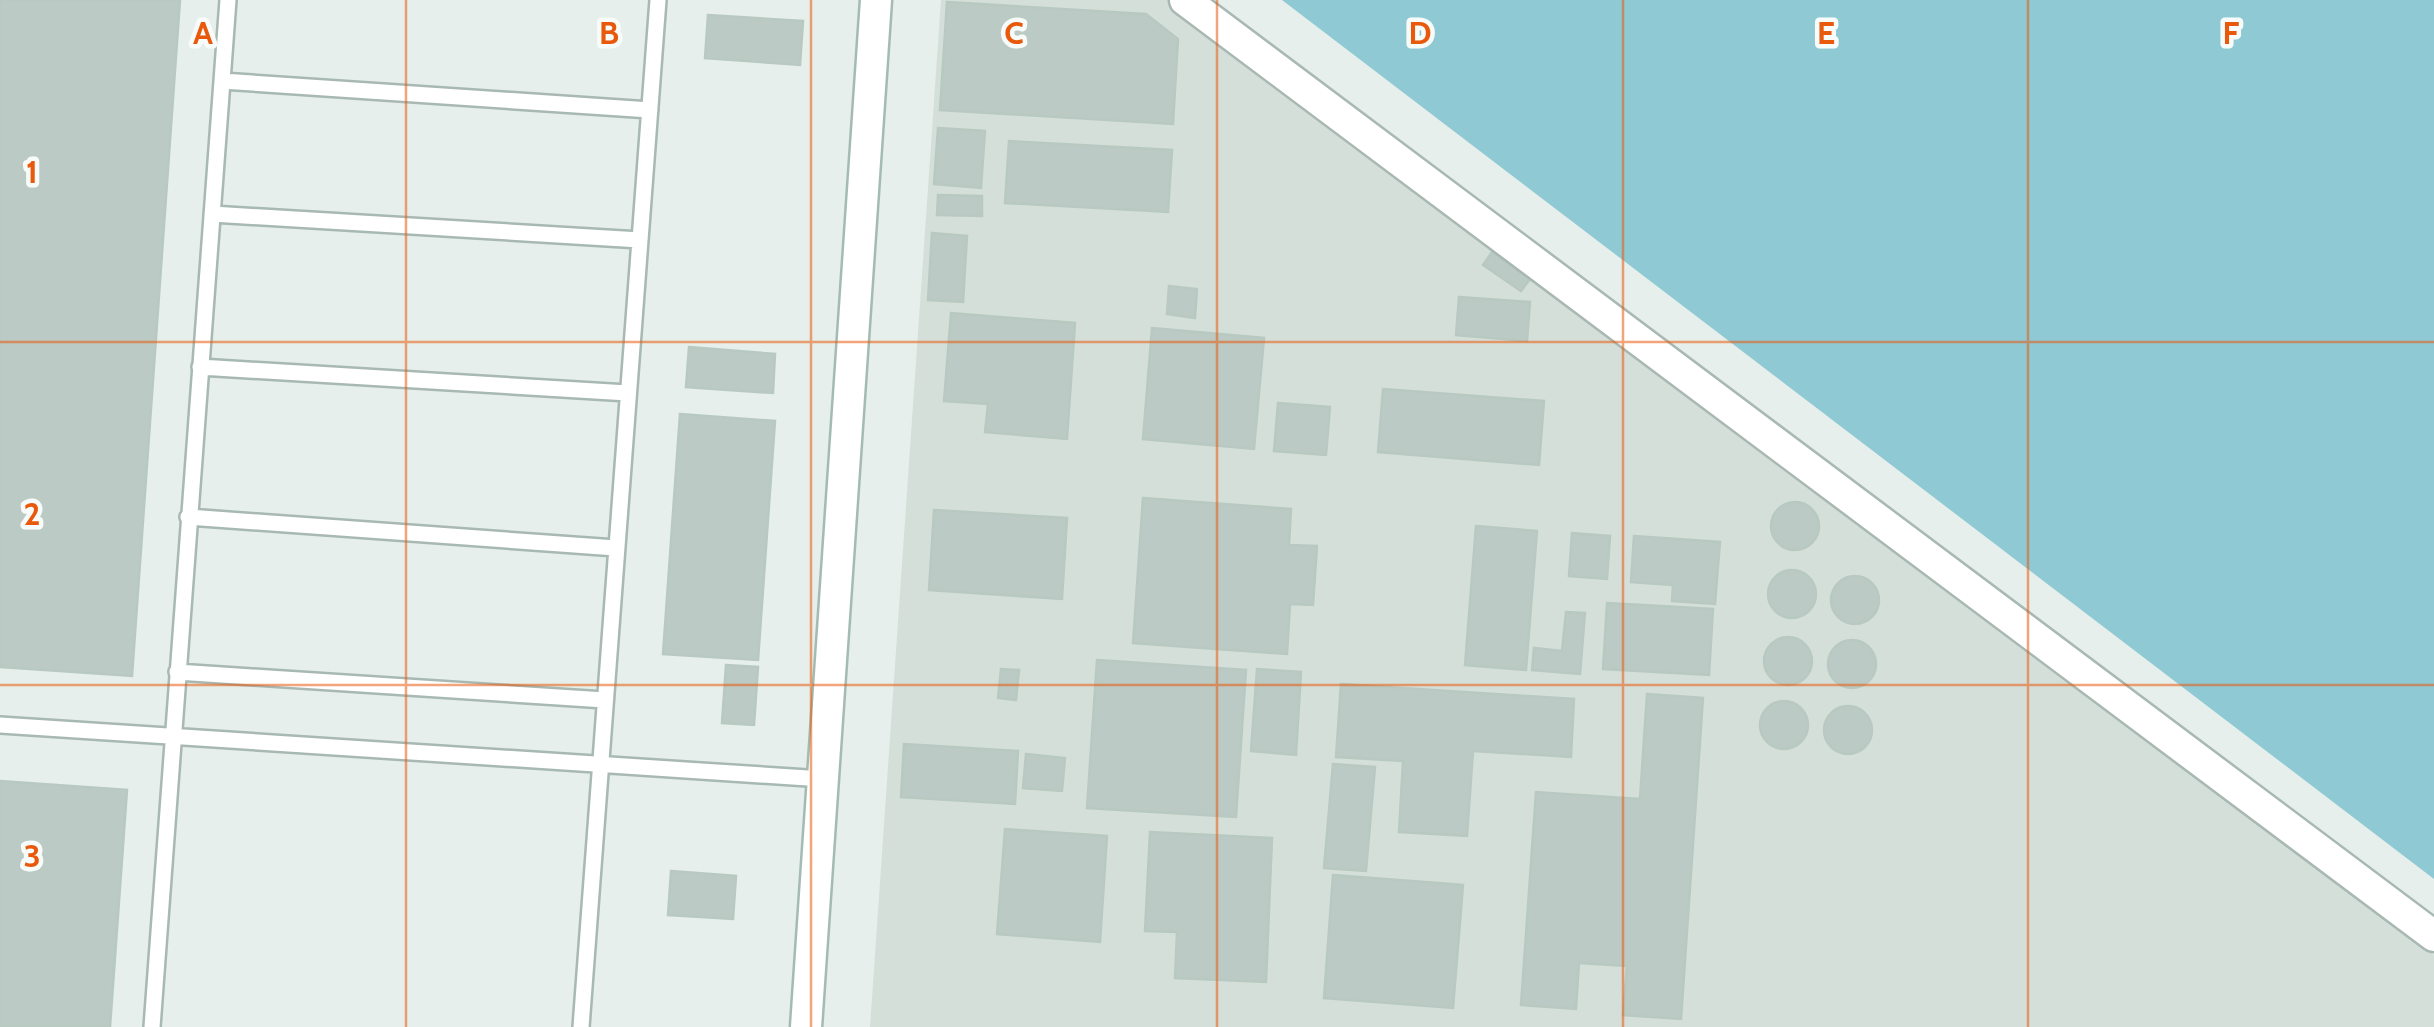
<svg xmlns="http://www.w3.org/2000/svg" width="2434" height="1027" viewBox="0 0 2434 1027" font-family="Cabin,sans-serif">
	<rect width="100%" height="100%" fill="#e6efeb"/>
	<path fill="#d4dfda" d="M 941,0 L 1169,0 L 1748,430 L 2434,955 L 2434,1027 L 870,1027 Z"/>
	<path fill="#8ec9d4" d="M 1282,0 L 2434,0 L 2434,879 Z"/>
	<path fill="#bbcac4" stroke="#b8c9c2" stroke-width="2.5" d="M 0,0 L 180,0 L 132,676 L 0,667 Z
		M 947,2 L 1146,14 L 1178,39 L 1173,124 L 940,110 Z
		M 708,15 L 803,21 L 800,65 L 705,58 Z
		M 938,128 L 985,131 L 981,188 L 934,184 Z
		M 1009,141 L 1172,150 L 1168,212 L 1005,203 Z
		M 938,195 L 982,196 L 982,216 L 937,215 Z
		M 932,233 L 967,236 L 963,302 L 928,300 Z
		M 1492,252 L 1530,279 L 1521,291 L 1483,265 Z
		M 1169,286 L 1197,289 L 1195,318 L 1167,314 Z
		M 1459,297 L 1530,302 L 1527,341 L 1456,335 Z
		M 951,313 L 1075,323 L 1067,439 L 985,432 L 988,404 L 944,401 Z
		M 1152,328 L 1264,338 L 1254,449 L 1143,439 Z
		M 689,347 L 775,354 L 773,393 L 686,387 Z
		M 1383,389 L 1544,401 L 1539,465 L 1378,452 Z
		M 1278,403 L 1330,407 L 1326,455 L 1274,451 Z
		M 680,414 L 775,421 L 758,660 L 663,654 Z
		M 1143,498 L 1291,509 L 1289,545 L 1317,546 L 1313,605 L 1290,604 L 1287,654 L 1133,643 Z
		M1771 526a24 24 0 1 1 48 0a24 24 0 1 1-48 0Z
		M 934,510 L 1067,518 L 1062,599 L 929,590 Z
		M 1476,526 L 1537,531 L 1526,670 L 1465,665 Z
		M 1572,533 L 1610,536 L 1607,579 L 1569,576 Z
		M 1634,536 L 1720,542 L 1715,604 L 1672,601 L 1673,585 L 1631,582 Z
		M1768 594a24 24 0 1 1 48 0a24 24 0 1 1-48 0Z
		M1831 600a24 24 0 1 1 48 0a24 24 0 1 1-48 0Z
		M 1607,603 L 1713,609 L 1709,675 L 1603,669 Z
		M 1566,612 L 1585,613 L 1580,674 L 1532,670 L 1534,648 L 1562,651 Z
		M1764 661a24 24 0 1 1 48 0a24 24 0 1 1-48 0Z
		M1828 664a24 24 0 1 1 48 0a24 24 0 1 1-48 0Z
		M 1097,660 L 1246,670 L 1236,817 L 1087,808 Z
		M 726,665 L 758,667 L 754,725 L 722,723 Z
		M 1001,669 L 1019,670 L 1016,700 L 998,698 Z
		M 1257,669 L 1301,672 L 1296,755 L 1251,751 Z
		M 1341,684 L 1574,699 L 1571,757 L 1473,751 L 1467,836 L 1399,832 L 1403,761 L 1336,757 Z
		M 1647,694 L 1703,698 L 1681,1019 L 1623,1015 L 1627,966 L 1579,963 L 1576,1009 L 1521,1005 L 1536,792 L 1640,799 Z
		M1760 725a24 24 0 1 1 48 0a24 24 0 1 1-48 0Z
		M1824 730a24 24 0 1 1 48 0a24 24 0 1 1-48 0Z
		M 904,744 L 1018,751 L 1015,804 L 901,797 Z
		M 1026,754 L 1065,758 L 1062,791 L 1023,788 Z
		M 1333,764 L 1375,767 L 1366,871 L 1324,868 Z
		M 0,781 L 127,790 L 110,1027 L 0,1027 Z
		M 1005,829 L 1107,836 L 1100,942 L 997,934 Z
		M 1150,832 L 1272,838 L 1266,982 L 1175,978 L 1177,932 L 1145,931 Z
		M 671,871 L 736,876 L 733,919 L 668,915 Z
		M 1333,875 L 1463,885 L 1453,1008 L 1324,998 Z"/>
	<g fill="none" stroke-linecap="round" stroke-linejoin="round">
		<defs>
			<path id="lane" d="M 222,81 L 650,110
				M 212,214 L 640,240
				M 200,367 L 628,393
				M 188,517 L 616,548
				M 177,672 L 605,700
				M 0,725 L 823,779
				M 152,1027 L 228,0
				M 581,1027 L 658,0"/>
			<path id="street" d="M 1185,0 L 2434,936"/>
			<path id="secondary" d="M 806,1027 L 876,0"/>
		</defs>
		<use href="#lane" stroke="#a8b8b2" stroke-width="20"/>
		<use href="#street" stroke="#a8b8b2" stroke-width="35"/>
		<use href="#secondary" stroke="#a4bbb3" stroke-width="35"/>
		<use href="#lane" stroke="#fff" stroke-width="15"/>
		<use href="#street" stroke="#fff" stroke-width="30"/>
		<use href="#secondary" stroke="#fff" stroke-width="30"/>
	</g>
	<path fill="none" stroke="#e8590c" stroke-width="2.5" stroke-opacity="0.55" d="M 406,0 L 406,1027M 811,0 L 811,1027M 1217,0 L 1217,1027M 1623,0 L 1623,1027M 2028,0 L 2028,1027M 0,342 L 2434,342M 0,685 L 2434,685"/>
	<g font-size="32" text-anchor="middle" font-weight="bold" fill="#e8590c" stroke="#f7fbf9" stroke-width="9" stroke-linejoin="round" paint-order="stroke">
		<text x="203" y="44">A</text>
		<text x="609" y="44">B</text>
		<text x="1014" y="44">C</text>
		<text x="1420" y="44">D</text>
		<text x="1826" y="44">E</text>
		<text x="2231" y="44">F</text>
		<text x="32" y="183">1</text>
		<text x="32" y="525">2</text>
		<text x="32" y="867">3</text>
	</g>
</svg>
